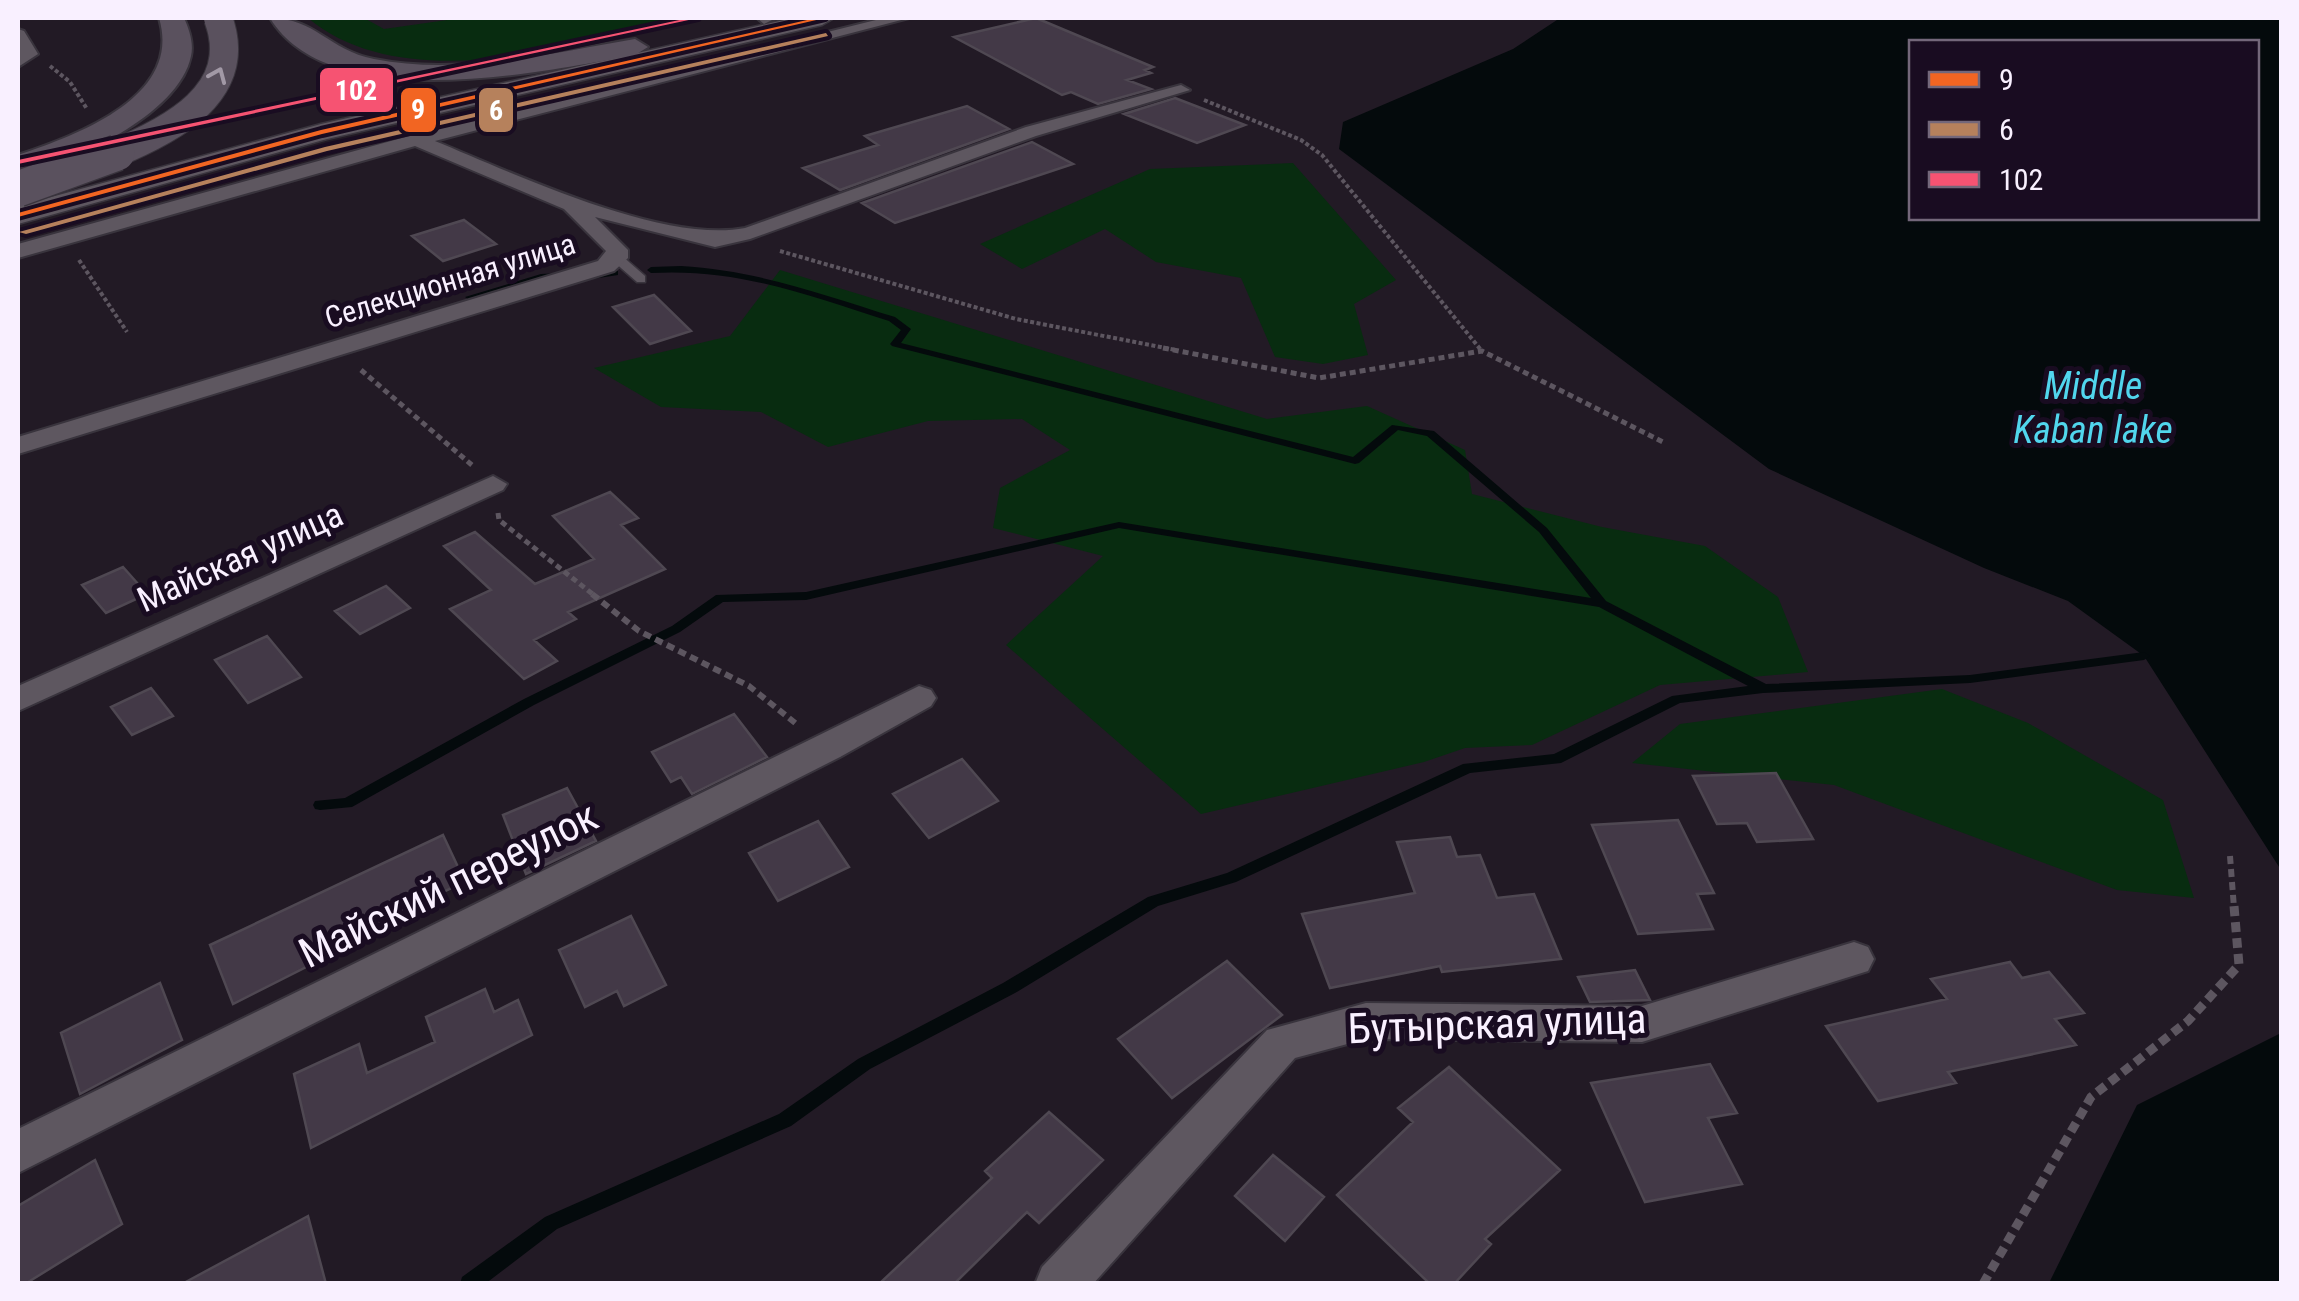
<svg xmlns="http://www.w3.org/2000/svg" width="2299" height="1301" viewBox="0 0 2299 1301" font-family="'Roboto Condensed',sans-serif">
	<rect width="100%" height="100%" fill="#221a25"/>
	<path fill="#082c10" d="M 308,18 L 364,18 L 384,29 L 461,18 L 703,18 C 589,42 407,101 308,18 Z
		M 1293,163 L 1396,280 L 1354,304 L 1368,355 L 1323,364 L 1275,357 L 1241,278 L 1156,262 L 1105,229 L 1022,269 L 980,244 L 1150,169 Z
		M 780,270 L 1267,419 L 1367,406 L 1465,450 L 1472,494 L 1602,527 L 1705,546 L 1778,597 L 1808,672 L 1660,685 L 1532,745 L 1465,748 L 1424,762 L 1201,814 L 1006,645 L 1103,556 L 993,528 L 1000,488 L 1070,450 L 1022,419 L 928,421 L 828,447 L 761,412 L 661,407 L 594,368 L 730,336 Z
		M 1942,689 L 2028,723 L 2163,800 L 2194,898 L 2117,890 L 1834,785 L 1632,763 L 1680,724 Z"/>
	<path fill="#040a0c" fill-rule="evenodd" d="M 1560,18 L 2281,18 L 2281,870 L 2144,656 L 2068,601 L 1984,568 L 1769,469 L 1339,149 L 1343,122 L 1513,49 ZM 1912,42 L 2256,42 L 2256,218 L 1912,218 Z
		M 2281,1033 L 2281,1283 L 2049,1283 L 2137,1105 Z"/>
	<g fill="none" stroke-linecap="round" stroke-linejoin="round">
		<path fill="#040a0c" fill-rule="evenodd" d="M 681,266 C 756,270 824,295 895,317 L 911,329 L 901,343 L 1353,457 L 1392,425 L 1434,431 L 1547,528 L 1606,601 L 1766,684 L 1970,675 L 2144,652 L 2150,656 L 2144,660 L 1970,683 L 1763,693 L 1680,703 L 1561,763 L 1470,773 L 1236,882 L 1158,906 L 1015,993 L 870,1069 L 791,1126 L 557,1229 L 485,1284 L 460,1284 L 462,1277 L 545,1217 L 779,1114 L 858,1059 L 1003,983 L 1148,897 L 1227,873 L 1463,764 L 1554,754 L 1672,696 L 1748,686 L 1599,607 L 1119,528 L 806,600 L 723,602 L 680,632 L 534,705 L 352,807 L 320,810 L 315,809 L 313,805 L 315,801 L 345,798 L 524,699 L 672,626 L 716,595 L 806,592 L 1119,522 L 1591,598 L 1539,532 L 1427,436 L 1398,430 L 1359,463 L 1355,464 L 892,346 L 890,344 L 901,330 L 889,321 C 808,295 738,268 651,273 L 647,270 L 651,267 Z
			M 615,270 L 618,271 L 618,275 L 592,279 L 588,276 L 592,273 Z
			M 563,273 L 567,276 L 566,278 L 541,280 L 469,300 L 465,297 L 541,274 Z"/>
	</g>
	<path fill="#433947" stroke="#4f4852" stroke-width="2.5" d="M 1036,18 L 1153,67 L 1145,70 L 1151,73 L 1127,80 L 1151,89 L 1098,104 L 1071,92 L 1062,95 L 954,37 Z
		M 1175,98 L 1245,125 L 1197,143 L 1124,114 Z
		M 967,106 L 1009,129 L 840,190 L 803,168 L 878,145 L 865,136 Z
		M 1032,142 L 1073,164 L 895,223 L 862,203 Z
		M 464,220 L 496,244 L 443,261 L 412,236 Z
		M 654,295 L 691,331 L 650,344 L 613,307 Z
		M 610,492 L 638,518 L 621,525 L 665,569 L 568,612 L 576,619 L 534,640 L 557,661 L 524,679 L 450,609 L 491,590 L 444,546 L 475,532 L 535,584 L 594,559 L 553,516 Z
		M 123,567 L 147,594 L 106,613 L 82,585 Z
		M 386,586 L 410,608 L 360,634 L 335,611 Z
		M 267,636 L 301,677 L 248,703 L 215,660 Z
		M 151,688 L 173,716 L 132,735 L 111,707 Z
		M 734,714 L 767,757 L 692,794 L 681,777 L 671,782 L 652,752 Z
		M 962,759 L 998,801 L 929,838 L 893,794 Z
		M 1776,773 L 1813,839 L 1757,842 L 1747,823 L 1717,824 L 1693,776 Z
		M 567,788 L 596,841 L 526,874 L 503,815 Z
		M 1678,820 L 1714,893 L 1697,894 L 1713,929 L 1638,934 L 1592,825 Z
		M 818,821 L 849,867 L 778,901 L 749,853 Z
		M 443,835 L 465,882 L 332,943 L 336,952 L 233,1004 L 210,945 Z
		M 1450,837 L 1457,857 L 1480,855 L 1497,898 L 1534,894 L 1561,959 L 1442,972 L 1440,966 L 1330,988 L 1302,914 L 1415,893 L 1397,842 Z
		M 631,916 L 666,985 L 624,1006 L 617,991 L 585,1007 L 559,950 Z
		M 1227,961 L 1282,1015 L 1172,1098 L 1118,1039 Z
		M 2010,962 L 2022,978 L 2049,972 L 2084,1013 L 2055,1019 L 2076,1045 L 1948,1072 L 1956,1083 L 1878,1101 L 1826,1026 L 1947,999 L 1931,979 Z
		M 1635,970 L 1650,1000 L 1590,1002 L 1578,977 Z
		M 160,983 L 182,1040 L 80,1094 L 61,1033 Z
		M 485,989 L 494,1012 L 518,1000 L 532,1035 L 311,1148 L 294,1074 L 359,1044 L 367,1073 L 435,1042 L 426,1017 Z
		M 1710,1064 L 1737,1113 L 1708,1118 L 1742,1184 L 1645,1202 L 1591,1083 Z
		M 1449,1067 L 1560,1170 L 1485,1239 L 1491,1244 L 1454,1284 L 1430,1284 L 1337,1195 L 1413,1122 L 1398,1108 Z
		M 1049,1112 L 1103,1160 L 1039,1223 L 1027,1212 L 954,1284 L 879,1284 L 992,1178 L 985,1171 Z
		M 1273,1155 L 1324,1197 L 1285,1241 L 1235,1196 Z
		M 95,1160 L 122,1224 L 25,1284 L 18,1284 L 18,1206 Z
		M 308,1216 L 326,1284 L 182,1284 Z"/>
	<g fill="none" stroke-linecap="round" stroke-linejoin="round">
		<defs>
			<path id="lane" d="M 613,255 L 621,255 L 645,276 L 645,282 L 637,282 L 613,261 Z"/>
			<path id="street" d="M 757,18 L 776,18 L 764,24 Z
				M 884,18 L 909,18 L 435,141 C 513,173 663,244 745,228 L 1026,127 L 1181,85 L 1190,90 L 1036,136 L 750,239 L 715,247 L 595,217 L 628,250 L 628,258 L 614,271 L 18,454 L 18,437 L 598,261 L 606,251 L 564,209 L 415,146 L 18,258 L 18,244 L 409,136 Z
				M 18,29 L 24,31 L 38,54 L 18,67 Z
				M 493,476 L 507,484 L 503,490 L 18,711 L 18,686 Z
				M 919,686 L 931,690 L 936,698 L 931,706 L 840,757 L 18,1173 L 18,1129 Z
				M 1854,942 L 1868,947 L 1874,959 L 1868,971 L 1642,1042 L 1366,1039 L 1295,1058 L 1093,1284 L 1035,1284 L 1042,1267 L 1267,1030 L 1366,1003 L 1642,1006 Z"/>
			<path id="secondary" d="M 793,18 L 834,18 L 822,25 L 327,139 L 18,224 L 18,206 L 321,124 Z"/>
			<path id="primary" d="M 159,18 L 184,18 C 189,29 194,43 191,56 C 179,115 71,164 18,175 L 18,155 C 77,135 183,97 159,18 Z
				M 270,18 C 316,18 328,50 374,59 C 459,76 551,53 635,39 L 648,47 L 635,55 C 542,72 330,117 270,18 Z"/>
		</defs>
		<use href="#lane" stroke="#39343d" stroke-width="3"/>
		<use href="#street" stroke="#39343d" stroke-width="4"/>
		<use href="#secondary" stroke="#39343d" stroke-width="3"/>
		<use href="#primary" stroke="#39343d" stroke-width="4"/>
		<path stroke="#5d5660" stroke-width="4" stroke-dasharray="4 2.5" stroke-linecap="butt" d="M 380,18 L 424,18
			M 50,66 L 70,82 L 87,109
			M 1204,100 L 1301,140 L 1322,155 L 1481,350
			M 780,251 L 1016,319 L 1176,350
			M 79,260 L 127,332"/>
		<path stroke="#5d5660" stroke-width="5" stroke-dasharray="6 4" stroke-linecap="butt" d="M 1163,348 L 1319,378 L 1482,351 L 1665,443
			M 361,370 L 473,466
			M 498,513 L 499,520 L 595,596"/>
		<path stroke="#5d5660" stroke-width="6" stroke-dasharray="8 5" stroke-linecap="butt" d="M 592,594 L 639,631 L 749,686 L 799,726
			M 2230,856 L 2234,908"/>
		<path stroke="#5d5660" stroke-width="9" stroke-dasharray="10 6" stroke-linecap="butt" d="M 1983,1284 L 2091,1097 L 2188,1021 L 2239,965 L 2234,906"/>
		<use href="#lane" fill="#5e5760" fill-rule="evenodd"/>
		<use href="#street" fill="#5e5760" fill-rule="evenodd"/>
		<use href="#secondary" fill="#5e5760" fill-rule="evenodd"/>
		<use href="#primary" fill="#5a515e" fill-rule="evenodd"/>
		<defs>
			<path id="primary-bridge-far1" d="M 111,155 C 170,131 246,93 218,18"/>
			<path id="primary-bridge" d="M 18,189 L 117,153"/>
		</defs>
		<use href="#primary-bridge-far1" stroke="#39343d" stroke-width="30" stroke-linecap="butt"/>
		<use href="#primary-bridge" stroke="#39343d" stroke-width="38" stroke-linecap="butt"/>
		<use href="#primary-bridge-far1" stroke="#5a515e" stroke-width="28"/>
		<use href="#primary-bridge" stroke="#5a515e" stroke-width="35"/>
		<defs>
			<path id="bus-1" d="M 816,18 L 825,18 L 322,134 L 18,217 L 18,213 L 321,130 Z"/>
			<path id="bus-2" d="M 826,33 L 828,36 L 327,151 L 26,234 L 19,232 L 325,147 Z"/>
			<path id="bus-3" d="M 689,18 L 698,18 L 18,164 L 18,160 Z"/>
		</defs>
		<use href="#bus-1" stroke="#190c21" stroke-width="8"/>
		<use href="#bus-2" stroke="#190c21" stroke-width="8"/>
		<use href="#bus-3" stroke="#190c21" stroke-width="8"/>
		<use href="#bus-1" fill="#f26522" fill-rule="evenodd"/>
		<use href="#bus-2" fill="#b6815c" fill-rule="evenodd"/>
		<use href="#bus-3" fill="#f65372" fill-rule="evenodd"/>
	</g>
	<defs><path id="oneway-chevron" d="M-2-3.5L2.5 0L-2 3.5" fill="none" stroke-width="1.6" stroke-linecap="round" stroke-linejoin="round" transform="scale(2.5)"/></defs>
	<use stroke="#a299a6" href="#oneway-chevron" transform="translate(218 75) rotate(-67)"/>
	<g text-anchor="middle" stroke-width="10" stroke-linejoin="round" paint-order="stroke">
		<g font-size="30" fill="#f9f0ff" stroke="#190c21">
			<text transform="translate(450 281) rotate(-17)" y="10">Селекционная улица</text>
		</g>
		<g font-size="35" fill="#f9f0ff" stroke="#190c21">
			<text transform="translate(240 557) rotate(-24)" y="12">Майская улица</text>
		</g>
		<g font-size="38" font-style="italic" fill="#51d6ed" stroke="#190c21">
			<text x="2093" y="399">Middle<tspan x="2093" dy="44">Kaban lake</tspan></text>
		</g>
		<g font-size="42" fill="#f9f0ff" stroke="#190c21">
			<text transform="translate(448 884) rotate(-26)" y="15">Майский переулок</text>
			<text transform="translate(1497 1023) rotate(-2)" y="15">Бутырская улица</text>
		</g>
	</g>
	<g stroke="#190c21" stroke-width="4">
		<rect x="318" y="66" width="77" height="48" rx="10" fill="#f65372"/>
		<rect x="399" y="86" width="39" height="48" rx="10" fill="#f26522"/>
		<rect x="477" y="86" width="38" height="48" rx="10" fill="#b6815c"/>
	</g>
	<g font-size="28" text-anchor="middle" font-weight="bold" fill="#fff">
		<text x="356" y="100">102</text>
		<text x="418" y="119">9</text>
		<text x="496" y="120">6</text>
	</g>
	<rect width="2299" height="1301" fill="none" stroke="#f9f0ff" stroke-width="40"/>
	<rect x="1909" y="40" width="350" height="180" fill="#190c21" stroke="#73677a" stroke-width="2.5"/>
	<rect x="1929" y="72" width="50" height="15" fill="#f26522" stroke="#73677a" stroke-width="2.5"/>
	<text x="1999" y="90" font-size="30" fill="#f9f0ff">9</text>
	<rect x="1929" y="122" width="50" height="15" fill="#b6815c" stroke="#73677a" stroke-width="2.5"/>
	<text x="1999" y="140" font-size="30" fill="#f9f0ff">6</text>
	<rect x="1929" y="172" width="50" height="15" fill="#f65372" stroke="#73677a" stroke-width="2.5"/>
	<text x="1999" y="190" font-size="30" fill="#f9f0ff">102</text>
</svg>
